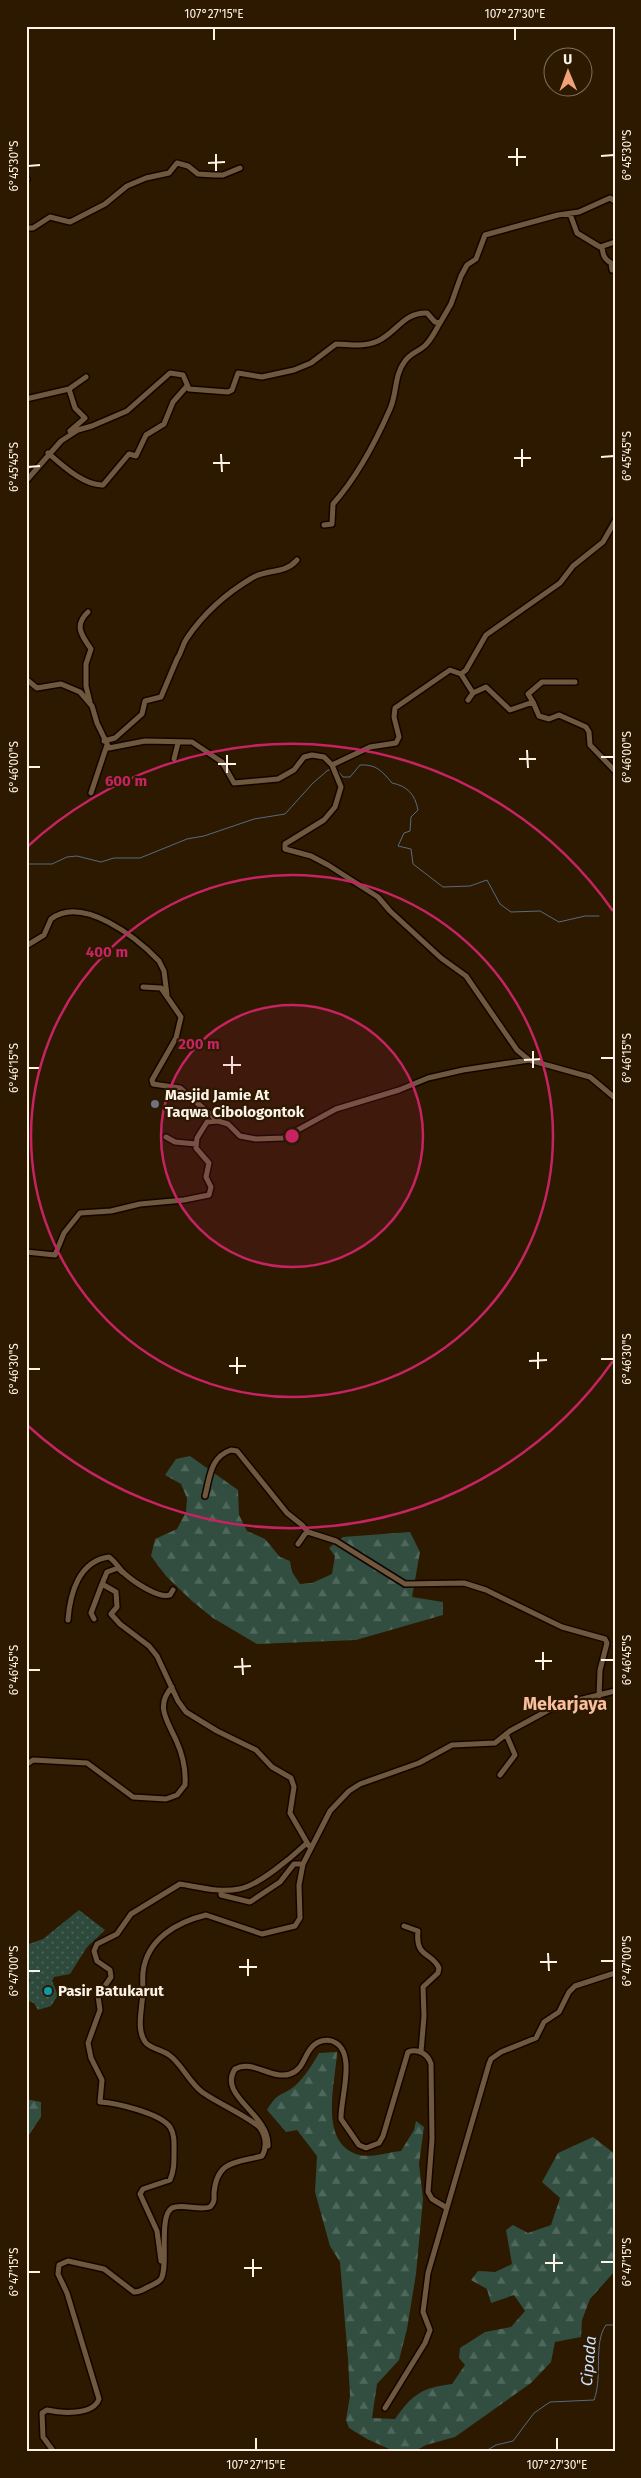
<svg xmlns="http://www.w3.org/2000/svg" width="641" height="2478" viewBox="0 0 641 2478" font-family="'Fira Sans',sans-serif">
	<defs>
		<pattern id="grass-dots" width="8" height="8" patternUnits="userSpaceOnUse" patternTransform="scale(1.25)"><rect width="8" height="8" fill="#2e4a3d"/><path d="M2 2h.1M6 6h.1" fill="none" stroke="#4d6559" stroke-width="1.8" stroke-linecap="round"/></pattern>
		<pattern id="forest-firs" width="22" height="20" patternUnits="userSpaceOnUse" patternTransform="scale(1.25)"><rect width="22" height="20" fill="#314e41"/><path d="M5 1l3.5 6h-7zM16 11l3.5 6h-7z" fill="#50685c"/></pattern>
	</defs>
	<rect width="100%" height="100%" fill="#2c1900"/>
	<path fill="url(#grass-dots)" d="M 79,1910 L 105,1930 L 87,1947 L 70,1974 L 54,1977 L 52,1981 L 58,1995 L 51,2006 L 38,2010 L 34,2003 L 26,2000 L 26,1986 L 30,1981 L 26,1969 L 26,1945 L 43,1939 Z"/>
	<path fill="url(#forest-firs)" d="M 190,1456 L 238,1490 L 239,1515 L 247,1531 L 265,1539 L 280,1557 L 290,1561 L 292,1572 L 300,1584 L 312,1583 L 332,1574 L 335,1556 L 329,1548 L 343,1537 L 410,1532 L 420,1552 L 412,1597 L 443,1602 L 443,1615 L 356,1640 L 257,1644 L 213,1618 L 192,1601 L 166,1576 L 151,1556 L 155,1539 L 177,1529 L 186,1512 L 187,1498 L 181,1484 L 165,1475 L 176,1459 Z
		M 337,2052 C 336,2082 317,2143 359,2155 C 373,2158 388,2152 401,2151 L 414,2130 L 416,2121 L 424,2127 L 419,2164 L 423,2199 L 416,2274 L 407,2329 L 399,2360 L 377,2384 L 372,2418 L 395,2419 C 413,2394 421,2388 452,2384 L 465,2365 L 459,2358 L 460,2348 L 485,2332 L 511,2327 L 525,2311 L 514,2295 L 491,2303 L 487,2289 L 471,2280 L 478,2271 L 495,2272 L 512,2264 L 506,2230 L 513,2225 L 528,2233 L 551,2225 L 560,2198 L 542,2182 L 558,2153 L 593,2137 L 615,2154 L 615,2271 L 590,2299 L 582,2320 L 581,2337 L 555,2342 L 551,2362 L 531,2383 L 455,2437 L 426,2445 L 413,2452 L 396,2452 L 367,2439 L 349,2428 L 346,2420 L 350,2396 L 348,2359 L 340,2262 L 330,2246 L 315,2192 L 317,2156 L 297,2130 L 286,2132 L 267,2110 C 279,2090 282,2097 296,2085 C 306,2075 312,2065 319,2053 Z
		M 26,2099 L 41,2102 L 41,2117 L 26,2139 Z"/>
	<g fill="none" stroke-linecap="round" stroke-linejoin="round">
		<path stroke="#576b81" stroke-width="1" d="M 337,770 L 343,777 L 350,777 L 360,765 C 376,764 382,771 392,783 C 407,786 415,794 418,810 L 411,817 L 410,831 L 404,833 L 398,846 L 411,849 L 413,864 L 443,887 L 470,886 L 487,880 L 500,904 L 511,912 L 540,911 L 559,922 L 585,916 L 599,916
			M 26,864 L 52,864 L 67,857 L 77,856 L 101,862 L 114,858 L 140,858 L 187,839 L 204,836 L 254,819 L 285,814 L 313,783 L 328,770 L 333,770
			M 484,2452 L 496,2445 L 513,2441 L 534,2413 L 550,2402 L 594,2400 C 603,2376 593,2343 606,2325 L 615,2325"/>
		<defs>
			<path id="street" d="M 26,166 L 27,166
				M 26,178 L 27,179
				M 570,214 L 577,233 L 600,247 L 615,242
				M 26,228 L 33,228 L 50,217 L 70,222 L 105,204 L 127,186 L 146,178 L 169,173 L 177,163 L 188,166 L 198,174 L 214,175 L 223,175 L 240,168
				M 602,247 C 603,255 604,259 611,263 L 612,270
				M 69,389 L 75,408 L 85,418 L 70,431
				M 26,399 L 69,389 L 86,377
				M 48,453 C 62,465 84,486 103,485 L 129,454 L 136,456 L 146,435 L 164,424 L 173,402 L 187,386
				M 26,481 L 61,441 L 78,430 L 92,426 L 127,411 L 170,373 L 183,375 L 189,389 L 228,392 L 232,390 L 238,373 L 262,377 L 294,370 L 311,363 L 336,344 C 350,345 364,347 378,341 C 397,332 404,312 427,313 L 435,322 L 440,323 L 451,304 L 461,276 L 467,265 L 476,259 L 485,235 L 558,215 L 579,212 L 610,198 L 615,201
				M 324,525 L 332,524 L 333,504 C 357,477 376,441 390,409 C 397,394 394,375 405,361 C 410,354 415,353 422,348 C 430,343 435,331 440,323
				M 88,612 C 74,625 81,635 91,649 L 86,664 L 86,686 L 90,702
				M 461,674 L 473,693 L 486,687 L 510,710 L 533,702 L 539,716 L 549,719 L 559,715 L 586,727 L 589,732 L 590,745 L 615,771
				M 26,679 L 37,688 L 61,684 L 80,692 L 92,706 L 97,723 L 109,748 L 145,741 L 192,742 L 222,762 L 234,783 L 278,779 L 294,770 L 304,757 L 312,755 L 324,757 L 332,765 L 341,787 L 335,807 L 324,820 L 285,844 L 285,849 L 311,856 L 328,865 L 378,897 L 390,911 L 441,958 L 466,976 L 517,1050 L 529,1060 L 590,1077 L 615,1098
				M 468,700 L 473,693
				M 533,702 L 528,694 L 542,682 L 575,682
				M 104,741 L 115,738 L 142,714 L 145,701 L 161,697 L 177,659 C 182,652 182,645 187,638 C 204,613 225,594 252,578 C 268,568 284,575 297,560
				M 174,759 L 178,743
				M 332,765 L 370,747 L 396,743 L 399,737 L 394,717 L 395,708 L 450,670 L 461,674 L 466,670 L 486,635 L 560,583 L 573,566 L 603,542 L 615,521
				M 91,793 L 107,745
				M 26,946 L 44,935 L 51,919 C 83,895 137,938 159,961 L 164,971 L 167,995
				M 143,987 L 161,988 L 181,1017 L 176,1038 L 152,1080 L 153,1084 L 180,1088 L 218,1121
				M 166,1137 L 175,1142 L 196,1144
				M 26,1252 L 55,1255 L 64,1233 L 80,1213 L 111,1211 L 140,1204 L 184,1200 L 209,1195 L 211,1187 L 206,1177 L 209,1163 L 196,1148 L 197,1138 L 207,1122 L 218,1121 L 228,1124 L 240,1136 L 256,1139 L 283,1138 L 336,1109 L 399,1090 L 428,1078 L 463,1070 L 529,1060
				M 205,1496 C 210,1477 210,1457 231,1450 L 237,1451 L 287,1513 L 302,1525 L 308,1532
				M 298,1544 L 305,1534 L 308,1532 L 336,1541 L 405,1584 L 464,1583 L 486,1590 L 562,1627 L 605,1639 L 607,1643 L 600,1670 L 599,1696
				M 102,1584 L 107,1572 L 118,1568 L 122,1572
				M 94,1619 L 91,1613 L 102,1584 L 116,1592 L 117,1607 L 111,1614 L 120,1624 L 149,1646 L 157,1656 L 178,1701 L 186,1712 L 217,1731 L 256,1750 L 272,1767 L 291,1778 L 294,1787 L 290,1813 L 309,1846
				M 68,1620 C 70,1593 79,1561 109,1557 C 116,1562 118,1568 125,1574 C 134,1582 159,1599 170,1595 L 173,1590
				M 26,1765 L 33,1760 L 87,1763 L 133,1797 L 166,1799 L 177,1795 L 185,1785 C 186,1770 182,1753 176,1740 C 167,1720 155,1706 172,1687
				M 500,1775 L 515,1755 L 506,1734
				M 221,1891 L 221,1895 L 250,1902 L 280,1882 L 294,1864 L 303,1864
				M 404,1926 L 418,1931 C 415,1958 432,1952 439,1968 L 438,1973 L 423,1987 L 424,2016 L 421,2052
				M 268,2146 C 270,2114 217,2096 235,2069 C 253,2059 271,2080 290,2074 C 304,2070 304,2053 314,2045 C 318,2041 326,2039 332,2041 C 358,2050 340,2099 341,2119 L 359,2145 L 366,2148 L 379,2143 L 383,2136 L 408,2052 C 418,2048 428,2054 431,2064 L 432,2139 L 428,2192 L 432,2199 L 447,2208
				M 161,2261 L 157,2231 L 140,2194 L 143,2189 L 170,2180 C 174,2171 174,2163 174,2153 C 174,2144 175,2135 170,2127 C 160,2113 116,2103 100,2102 L 102,2080 L 91,2058 L 88,2043 L 100,2010 L 98,1996 L 111,1977 L 110,1970 L 97,1961 L 94,1951 L 97,1944 L 117,1934 L 131,1914 L 180,1884 C 199,1887 220,1893 239,1889 C 258,1886 292,1857 307,1843
				M 385,2408 L 425,2343 L 430,2330 L 423,2312 L 428,2273 L 489,2064 L 491,2059 L 501,2052 L 536,2038 L 544,2022 L 559,2012 L 569,1992 L 575,1986 L 615,1973
				M 54,2452 L 43,2437 L 42,2413 L 47,2410 C 60,2413 93,2416 99,2399 L 67,2293 L 58,2274 L 59,2265 L 68,2261 L 104,2269 L 134,2292 C 139,2292 143,2290 148,2287 C 152,2285 158,2283 161,2279 C 169,2266 158,2216 172,2208 C 182,2203 199,2211 210,2207 C 215,2202 214,2199 214,2193 C 217,2160 236,2163 262,2156 C 267,2148 266,2136 260,2128 C 254,2120 214,2101 202,2092 C 189,2082 181,2063 169,2055 C 162,2050 152,2049 146,2043 C 137,2032 141,2014 142,2002 C 144,1992 142,1982 143,1972 C 147,1939 177,1922 206,1915 L 262,1934 L 295,1926 L 300,1918 L 299,1885 L 303,1864 L 330,1811 L 349,1791 L 360,1784 L 419,1763 L 452,1745 L 495,1743 L 510,1731 L 558,1705 L 615,1691"/>
		</defs>
		<use href="#street" stroke="#140400" stroke-width="8"/>
		<use href="#street" stroke="#6f583e" stroke-width="5"/>
	</g>
	<path fill="none" stroke="#fef3e7" stroke-width="2" d="M 214,28 L 214,40M 515,28 L 515,40M 517,148 L 517,166M 216,154 L 216,171M 601,156 L 614,155M 508,157 L 526,157M 208,163 L 225,162M 28,166 L 40,165M 522,449 L 522,467M 221,454 L 222,472M 601,457 L 614,456M 514,458 L 531,458M 213,463 L 230,463M 28,467 L 40,466M 527,750 L 528,768M 227,755 L 227,773M 601,757 L 614,757M 519,759 L 536,759M 218,764 L 236,764M 28,767 L 40,767M 533,1051 L 533,1068M 232,1056 L 232,1074M 601,1058 L 614,1058M 524,1060 L 542,1059M 223,1065 L 241,1065M 28,1068 L 40,1068M 538,1352 L 538,1369M 237,1357 L 237,1374M 601,1359 L 614,1359M 529,1361 L 547,1360M 229,1366 L 246,1366M 28,1369 L 40,1369M 543,1652 L 543,1670M 242,1658 L 243,1675M 601,1660 L 614,1660M 535,1661 L 552,1661M 234,1667 L 251,1666M 28,1670 L 40,1670M 548,1953 L 549,1971M 248,1959 L 248,1976M 601,1961 L 614,1961M 540,1962 L 557,1962M 239,1967 L 257,1967M 28,1971 L 40,1971M 554,2254 L 554,2272M 253,2259 L 253,2277M 601,2262 L 614,2262M 545,2263 L 563,2263M 244,2268 L 262,2268M 28,2272 L 40,2272M 256,2438 L 256,2450M 557,2438 L 557,2450"/>
	<circle cx="292" cy="1136" r="131" fill="#c52362" fill-opacity=".12"/>
	<g fill="none" stroke="#c52362" stroke-width="2.5">
		<circle cx="292" cy="1136" r="131"/>
		<circle cx="292" cy="1136" r="261"/>
		<path d="M613 1361A392 392 0 0 1 27 1425M27 847A392 392 0 0 1 613 911"/>
	</g>
	<circle fill="#6b7280" stroke="#2c1900" stroke-width="2" cx="155" cy="1104" r="5"/>
	<circle fill="#0f9aa8" stroke="#2c1900" stroke-width="2" cx="48" cy="1991" r="5"/>
	<g text-anchor="middle" stroke-width="4.5" stroke-linejoin="round" paint-order="stroke">
		<g font-size="15" font-weight="bold" fill="#fef3e7" stroke="#2c1900" text-anchor="start">
			<text x="165" y="1100">Masjid Jamie At<tspan x="165" dy="17">Taqwa Cibologontok</tspan></text>
			<text x="58" y="1996">Pasir Batukarut</text>
		</g>
		<g font-size="16" font-style="italic" fill="#cde5ff" stroke="#2c1900">
			<text transform="translate(588 2361) rotate(-85)" y="6">Cipada</text>
		</g>
		<g font-size="18" font-weight="bold" fill="#f9bf9f" stroke="#2c1900">
			<text x="565" y="1710">Mekarjaya</text>
		</g>
	</g>
	<circle cx="292" cy="1136" r="8" fill="#c52362" stroke="#2c1900" stroke-width="2.5"/>
	<g font-size="15" text-anchor="middle" font-weight="bold" fill="#c52362" stroke="#2c1900" stroke-width="4.5" stroke-linejoin="round" paint-order="stroke">
		<text x="126" y="786">600 m</text>
		<text x="107" y="957">400 m</text>
		<text x="199" y="1049">200 m</text>
	</g>
	<rect width="641" height="2478" fill="none" stroke="#2c1900" stroke-width="55"/>
	<g transform="translate(568 72) rotate(359)"><circle r="24" fill="#2c1900" stroke="#80705c"/>
	<path d="M0-4L9 19L0 12L-9 19Z" fill="#f0a378"/>
	<text y="-8" font-size="14" font-weight="bold" text-anchor="middle" fill="#fef3e7">U</text>
	</g>
	<rect x="28" y="28" width="586" height="2422" fill="none" stroke="#fef3e7" stroke-width="2"/>
	<g font-size="12" text-anchor="middle" fill="#fef3e7">
		<text x="214" y="18">107°27'15"E</text>
		<text x="515" y="18">107°27'30"E</text>
		<text transform="translate(627 155) rotate(-90)" y="4">6°45'30"S</text>
		<text transform="translate(14 166) rotate(-90)" y="4">6°45'30"S</text>
		<text transform="translate(627 456) rotate(-90)" y="4">6°45'45"S</text>
		<text transform="translate(14 467) rotate(-90)" y="4">6°45'45"S</text>
		<text transform="translate(627 757) rotate(-90)" y="4">6°46'00"S</text>
		<text transform="translate(14 767) rotate(-90)" y="4">6°46'00"S</text>
		<text transform="translate(627 1058) rotate(-90)" y="4">6°46'15"S</text>
		<text transform="translate(14 1068) rotate(-90)" y="4">6°46'15"S</text>
		<text transform="translate(627 1359) rotate(-90)" y="4">6°46'30"S</text>
		<text transform="translate(14 1369) rotate(-90)" y="4">6°46'30"S</text>
		<text transform="translate(627 1660) rotate(-90)" y="4">6°46'45"S</text>
		<text transform="translate(14 1670) rotate(-90)" y="4">6°46'45"S</text>
		<text transform="translate(627 1961) rotate(-90)" y="4">6°47'00"S</text>
		<text transform="translate(14 1971) rotate(-90)" y="4">6°47'00"S</text>
		<text transform="translate(627 2262) rotate(-90)" y="4">6°47'15"S</text>
		<text transform="translate(14 2272) rotate(-90)" y="4">6°47'15"S</text>
		<text x="256" y="2469">107°27'15"E</text>
		<text x="557" y="2469">107°27'30"E</text>
	</g>
</svg>
